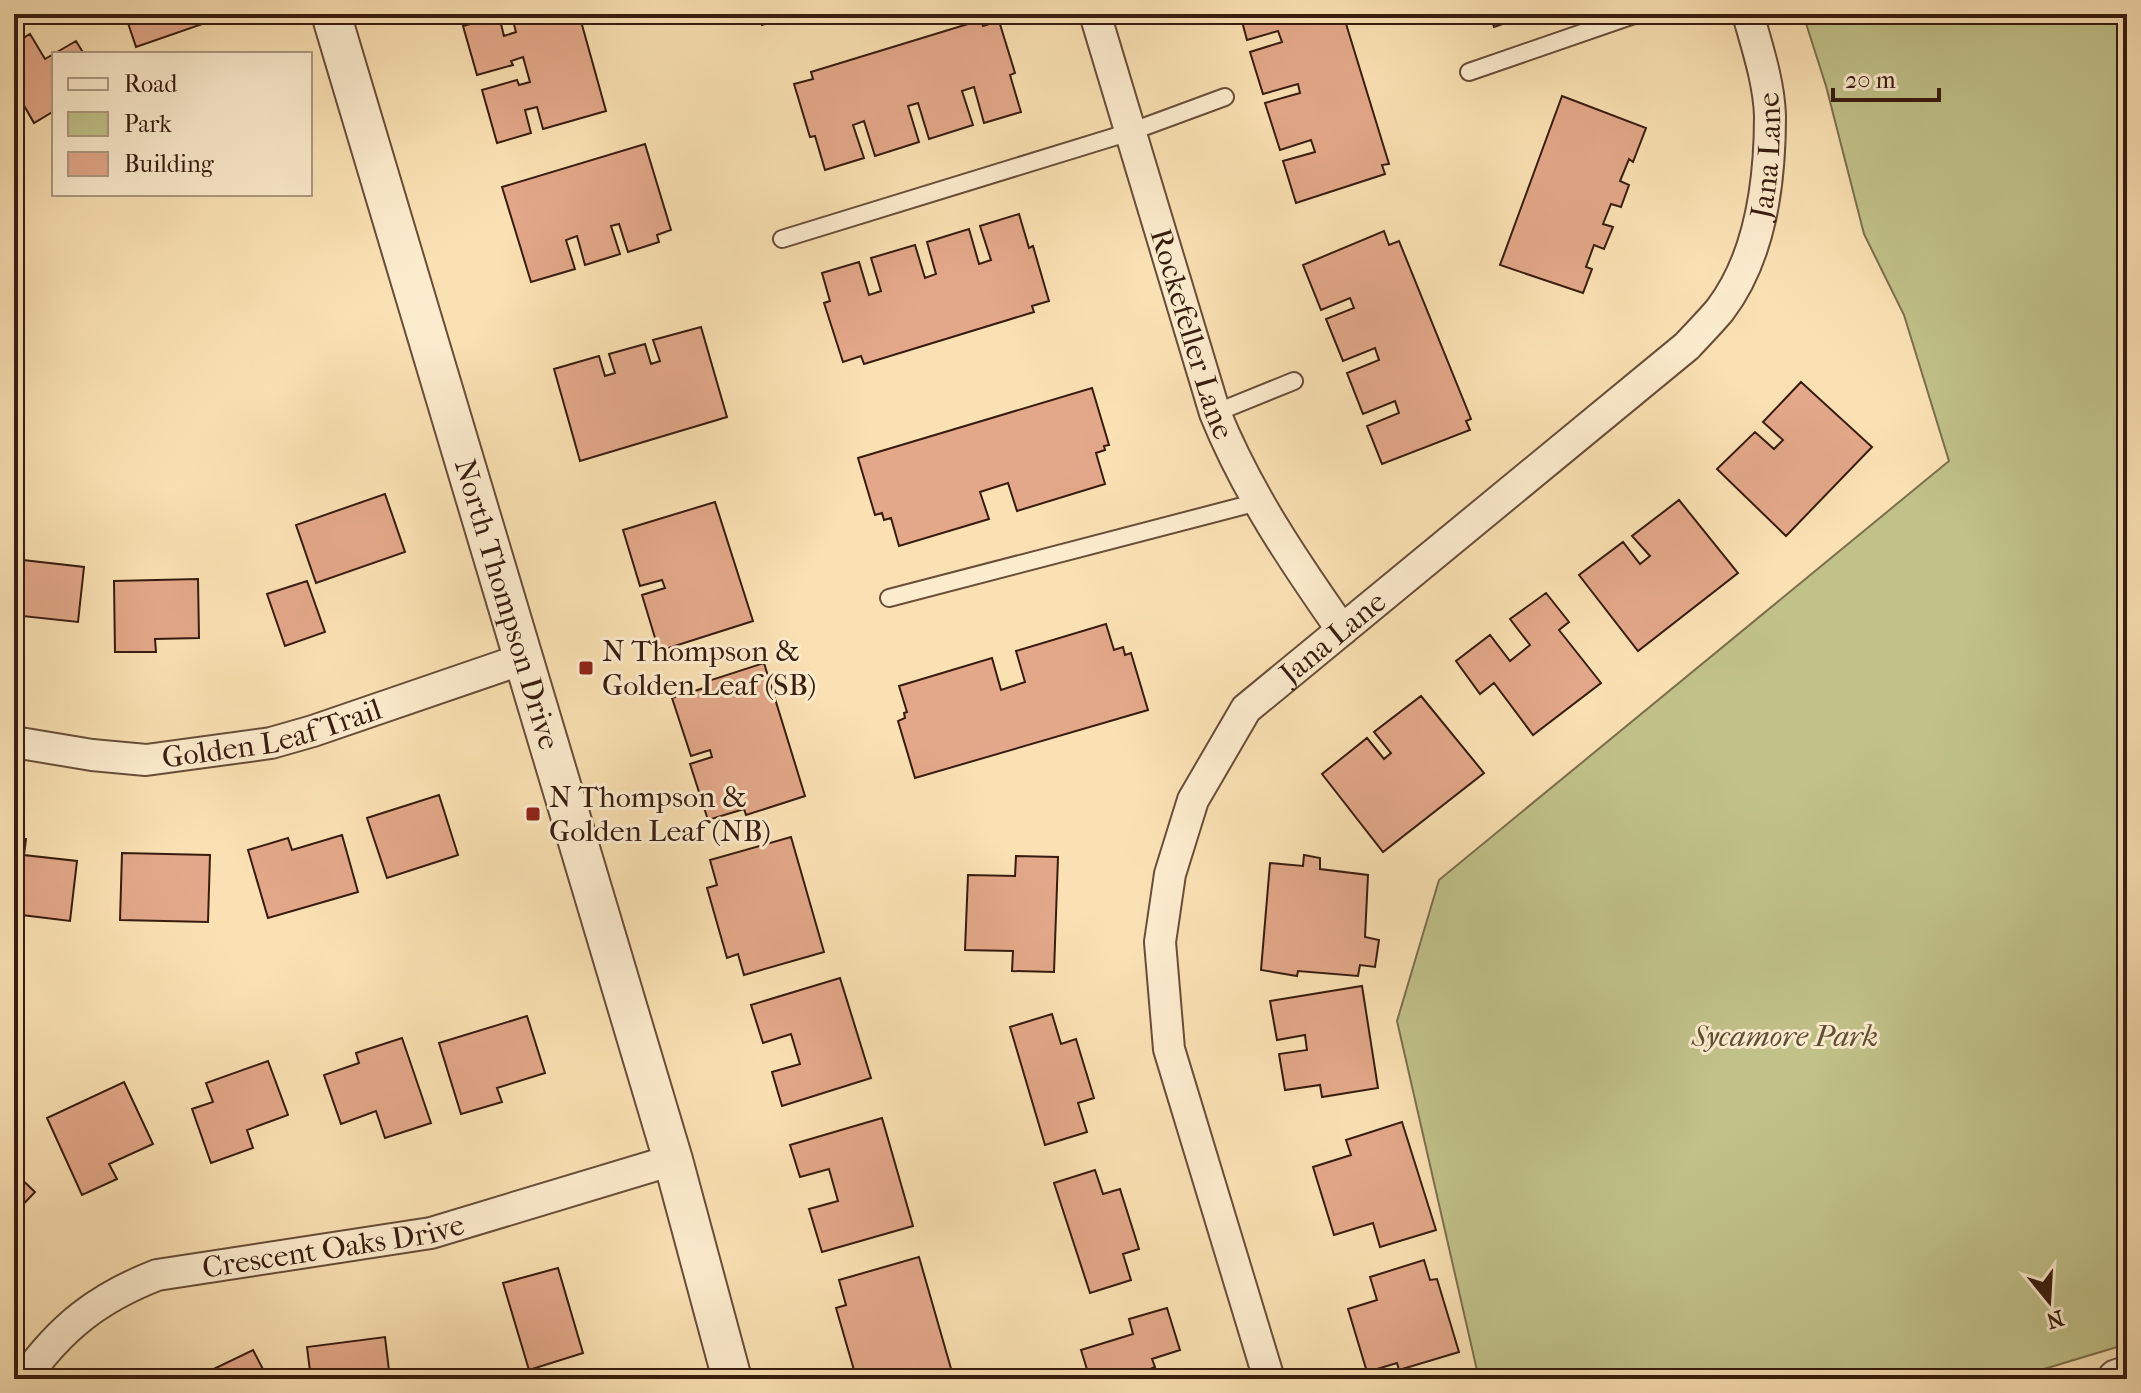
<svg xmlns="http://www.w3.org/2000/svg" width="2141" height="1393" viewBox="0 0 2141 1393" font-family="'IM FELL French Canon',serif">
	<rect width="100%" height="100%" fill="#fae1b3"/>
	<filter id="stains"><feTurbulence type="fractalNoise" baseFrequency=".0025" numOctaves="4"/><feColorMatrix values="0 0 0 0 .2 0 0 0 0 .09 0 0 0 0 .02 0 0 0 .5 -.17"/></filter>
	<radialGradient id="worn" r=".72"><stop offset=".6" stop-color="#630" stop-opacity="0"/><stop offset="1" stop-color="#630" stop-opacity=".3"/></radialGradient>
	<path fill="#c1c28a" stroke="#7c6f4c" stroke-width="2" d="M 1803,14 L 2127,14 L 2127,1344 L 2011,1379 L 1479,1379 L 1397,1021 L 1439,880 L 1949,461 L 1904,315 L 1864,234 L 1826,86 Z"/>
	<path fill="#e3a889" stroke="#371c0f" stroke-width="2" d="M 125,14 L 211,14 L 214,20 L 136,47 Z
		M 511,14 L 579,14 L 606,111 L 543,129 L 537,107 L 525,110 L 531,133 L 497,143 L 482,90 L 517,80 L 519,85 L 530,82 L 523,57 L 511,61 L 513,65 L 477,75 L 463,26 L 499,16 L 504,36 L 516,32 Z
		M 742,14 L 797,14 L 762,25 L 760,19 L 745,23 Z
		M 1240,14 L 1343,14 L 1389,164 L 1382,165 L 1385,174 L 1296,203 L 1283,161 L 1315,152 L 1311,140 L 1280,150 L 1265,103 L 1300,93 L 1298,84 L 1263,94 L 1250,52 L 1282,42 L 1278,31 L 1247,40 Z
		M 1490,14 L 1522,14 L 1523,17 L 1494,27 Z
		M 981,20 L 983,26 L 999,21 L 1015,73 L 1010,75 L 1021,112 L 984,123 L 974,87 L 962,91 L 973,125 L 929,139 L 918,103 L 908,106 L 919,142 L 875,156 L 864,121 L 853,125 L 864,158 L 825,170 L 815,136 L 810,137 L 794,84 L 813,79 L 811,72 Z
		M 30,34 L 45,59 L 76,41 L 84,54 L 54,54 L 54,111 L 34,123 L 14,88 L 14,44 Z
		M 1562,96 L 1646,128 L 1633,162 L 1629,159 L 1620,181 L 1629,185 L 1621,207 L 1611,204 L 1603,224 L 1613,227 L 1604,249 L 1594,245 L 1586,267 L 1592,269 L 1583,293 L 1500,265 Z
		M 645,144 L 671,230 L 657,235 L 659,242 L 628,252 L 619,224 L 611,226 L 620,254 L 585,265 L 577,236 L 566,240 L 575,269 L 531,282 L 502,187 Z
		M 1019,214 L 1029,248 L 1033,246 L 1049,301 L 1032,306 L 1034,312 L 864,364 L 861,356 L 843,362 L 824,303 L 830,301 L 822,273 L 859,262 L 869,295 L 881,291 L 871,258 L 915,245 L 925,278 L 936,274 L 927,242 L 969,229 L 979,264 L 991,260 L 980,226 Z
		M 1384,231 L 1389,245 L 1399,241 L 1471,419 L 1466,421 L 1470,430 L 1382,464 L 1367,426 L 1399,413 L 1395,401 L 1363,414 L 1347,373 L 1379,360 L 1375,348 L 1343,361 L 1326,319 L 1354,308 L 1350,298 L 1321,310 L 1303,265 Z
		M 701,327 L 727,417 L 580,461 L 554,369 L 599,356 L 605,376 L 615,373 L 609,354 L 645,344 L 651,364 L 660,361 L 653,340 Z
		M 1801,382 L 1872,447 L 1786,536 L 1717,469 L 1755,432 L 1774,449 L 1783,440 L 1763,422 Z
		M 1092,388 L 1109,445 L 1104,446 L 1105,450 L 1096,453 L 1105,484 L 1017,511 L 1008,483 L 980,492 L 989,519 L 899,546 L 891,518 L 884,520 L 882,513 L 875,515 L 858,458 Z
		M 385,494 L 405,552 L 316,583 L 296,525 Z
		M 1679,500 L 1738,573 L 1638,651 L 1579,575 L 1623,542 L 1640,564 L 1650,556 L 1632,536 Z
		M 715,502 L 753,621 L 659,651 L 642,595 L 665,588 L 662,580 L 640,586 L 623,530 Z
		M 14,559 L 84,567 L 78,622 L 23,616 L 20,642 L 14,641 Z
		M 198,579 L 199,638 L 155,639 L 156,652 L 115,652 L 114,581 Z
		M 307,581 L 325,632 L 285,646 L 267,594 Z
		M 1546,593 L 1569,622 L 1559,630 L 1601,683 L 1533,735 L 1494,683 L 1480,694 L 1456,661 L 1490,635 L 1510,661 L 1530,645 L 1510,619 Z
		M 1106,624 L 1114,650 L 1123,647 L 1125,655 L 1131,653 L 1148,710 L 915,778 L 898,721 L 905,718 L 904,713 L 907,712 L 899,686 L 992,658 L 1001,690 L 1025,682 L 1016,651 Z
		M 764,663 L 805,796 L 746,815 L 744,809 L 708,820 L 690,764 L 712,757 L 710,750 L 691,756 L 672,698 L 707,687 L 705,682 Z
		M 1421,696 L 1484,773 L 1383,852 L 1322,774 L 1367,738 L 1384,759 L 1391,753 L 1374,732 Z
		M 439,795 L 458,855 L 387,878 L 367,818 Z
		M 342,835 L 358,892 L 268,918 L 248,850 L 288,838 L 292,850 Z
		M 14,837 L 26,839 L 24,855 L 77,861 L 70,921 L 14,914 Z
		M 791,837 L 824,952 L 744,975 L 738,954 L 727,958 L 707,888 L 717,885 L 710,860 Z
		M 122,853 L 210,855 L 208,922 L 120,920 Z
		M 1304,855 L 1320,858 L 1320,869 L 1368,875 L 1365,937 L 1379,940 L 1375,967 L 1360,965 L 1358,976 L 1298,971 L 1297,976 L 1261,970 L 1270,863 L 1303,866 Z
		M 1016,856 L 1058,857 L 1054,972 L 1012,971 L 1013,951 L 965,950 L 968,875 L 1015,876 Z
		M 840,978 L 871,1078 L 782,1106 L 772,1072 L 800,1064 L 791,1034 L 763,1043 L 751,1005 Z
		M 1362,986 L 1378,1088 L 1322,1097 L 1320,1085 L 1285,1090 L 1279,1054 L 1307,1050 L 1305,1035 L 1277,1040 L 1270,1001 Z
		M 1052,1014 L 1061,1044 L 1076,1039 L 1094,1098 L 1078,1103 L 1087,1132 L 1045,1145 L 1010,1027 Z
		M 527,1016 L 545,1073 L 497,1088 L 502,1102 L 461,1114 L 439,1043 Z
		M 402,1038 L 431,1123 L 385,1138 L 376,1111 L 341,1124 L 324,1075 L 359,1063 L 356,1053 Z
		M 268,1061 L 288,1115 L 247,1130 L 253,1148 L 211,1163 L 192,1109 L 213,1102 L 206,1083 Z
		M 124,1082 L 153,1144 L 109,1164 L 117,1179 L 82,1195 L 47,1118 Z
		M 882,1118 L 913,1226 L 822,1252 L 809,1209 L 838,1201 L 829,1169 L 800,1177 L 790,1145 Z
		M 1402,1122 L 1436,1230 L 1380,1247 L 1373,1223 L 1334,1235 L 1313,1167 L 1351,1155 L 1346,1140 Z
		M 1095,1170 L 1103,1194 L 1120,1189 L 1139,1249 L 1123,1254 L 1131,1280 L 1090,1293 L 1054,1183 Z
		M 14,1172 L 35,1192 L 14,1214 Z
		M 919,1257 L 952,1372 L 927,1379 L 868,1379 L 867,1373 L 856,1377 L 836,1308 L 846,1305 L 839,1280 Z
		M 1424,1260 L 1430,1280 L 1437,1279 L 1459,1352 L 1399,1370 L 1397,1363 L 1367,1372 L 1348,1309 L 1377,1300 L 1370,1277 Z
		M 558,1268 L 583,1353 L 529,1370 L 503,1283 Z
		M 1167,1308 L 1180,1350 L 1152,1359 L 1155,1367 L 1150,1369 L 1154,1379 L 1090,1379 L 1081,1350 L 1133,1334 L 1129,1319 Z
		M 385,1337 L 390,1379 L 311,1379 L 307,1347 Z
		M 253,1350 L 268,1379 L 193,1379 Z"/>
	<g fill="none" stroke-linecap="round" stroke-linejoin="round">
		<defs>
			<path id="service" d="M 1469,72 L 1637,14
				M 782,239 L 1130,132 L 1225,97
				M 1215,413 L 1294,381
				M 889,598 L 1258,502"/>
			<g id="minor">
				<path id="s1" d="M 1095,14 L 1215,413 C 1247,492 1293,560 1342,630"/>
				<path id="s2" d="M 14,742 L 92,755 L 146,760 L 271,743 L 313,731 L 523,659"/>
				<path id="s3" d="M 24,1379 C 61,1327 98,1298 157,1275 L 431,1233 L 673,1160"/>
				<path id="s4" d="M 1269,1379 L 1169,1049 L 1160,942 L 1170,874 L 1193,800 L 1246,709 L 1687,346 C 1698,334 1710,322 1720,310 C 1761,256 1770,182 1770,116 C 1769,82 1757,47 1748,14"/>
			</g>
			<g id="tertiary">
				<path id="s5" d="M 331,14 L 673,1160 L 732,1379"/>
				<path d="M 2117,1379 L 2127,1376"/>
			</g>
		</defs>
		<use href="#service" stroke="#684d38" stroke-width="20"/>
		<use href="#minor" stroke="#684d38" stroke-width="34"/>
		<use href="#tertiary" stroke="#684d38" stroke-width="42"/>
		<use href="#service" stroke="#fcecce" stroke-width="16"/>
		<use href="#minor" stroke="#fcecce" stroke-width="30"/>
		<use href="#tertiary" stroke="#fcecce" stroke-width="38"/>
	</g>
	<g fill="#8f2418" stroke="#fcecce" stroke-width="3">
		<rect x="578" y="660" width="16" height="16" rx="4"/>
		<rect x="525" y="806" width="16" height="16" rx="4"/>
	</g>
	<g text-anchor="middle" stroke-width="6" stroke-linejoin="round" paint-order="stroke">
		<g font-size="30" fill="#371c0f" stroke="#fcecce">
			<text dy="10" stroke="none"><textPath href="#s4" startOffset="1488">Jana Lane</textPath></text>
			<text dy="10" stroke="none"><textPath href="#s1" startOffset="334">Rockefeller Lane</textPath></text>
			<text dy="10" stroke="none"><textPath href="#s5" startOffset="616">North Thompson Drive</textPath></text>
			<text dy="10" stroke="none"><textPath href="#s4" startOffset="816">Jana Lane</textPath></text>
			<text dy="10" stroke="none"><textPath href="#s2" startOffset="262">Golden Leaf Trail</textPath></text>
			<text dy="10" stroke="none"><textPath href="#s3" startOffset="350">Crescent Oaks Drive</textPath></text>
		</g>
		<g font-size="30" fill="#371c0f" stroke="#fcecce" text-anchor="start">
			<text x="602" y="661">N Thompson &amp;<tspan x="602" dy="34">Golden Leaf (SB)</tspan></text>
			<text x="549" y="807">N Thompson &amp;<tspan x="549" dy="34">Golden Leaf (NB)</tspan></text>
		</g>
		<g font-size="30" font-style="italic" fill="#604e34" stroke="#fcecce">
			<text x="1785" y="1046">Sycamore Park</text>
		</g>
	</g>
	<rect width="2141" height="1393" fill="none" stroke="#fae1b3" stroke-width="48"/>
	<rect x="16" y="16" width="2109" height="1361" fill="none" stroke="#371c0f" stroke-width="4"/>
	<rect x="24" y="24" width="2093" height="1345" fill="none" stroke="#371c0f" stroke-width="2"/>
	<rect x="52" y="52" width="260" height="144" fill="#fcecce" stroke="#ad9982" stroke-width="2"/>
	<rect x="68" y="78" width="40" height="12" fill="#fcecce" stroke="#ad9982" stroke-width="2"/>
	<text x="124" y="92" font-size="24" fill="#371c0f">Road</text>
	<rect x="68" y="112" width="40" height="24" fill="#c1c28a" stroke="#ad9982" stroke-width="2"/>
	<text x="124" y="132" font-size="24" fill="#371c0f">Park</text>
	<rect x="68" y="152" width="40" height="24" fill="#e3a889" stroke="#ad9982" stroke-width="2"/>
	<text x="124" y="172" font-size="24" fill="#371c0f">Building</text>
	<g transform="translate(2049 1301) rotate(162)" stroke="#fcecce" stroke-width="6" paint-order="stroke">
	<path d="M0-6L14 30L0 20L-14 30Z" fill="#371c0f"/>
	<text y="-12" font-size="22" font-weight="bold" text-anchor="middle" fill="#371c0f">N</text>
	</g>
	<path d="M1833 88v12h106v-12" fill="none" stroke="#371c0f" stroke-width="4"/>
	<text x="1845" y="88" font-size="24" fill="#371c0f" stroke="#fcecce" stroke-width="6" paint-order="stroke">20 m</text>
	<rect width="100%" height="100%" filter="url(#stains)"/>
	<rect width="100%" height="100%" fill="url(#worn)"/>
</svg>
